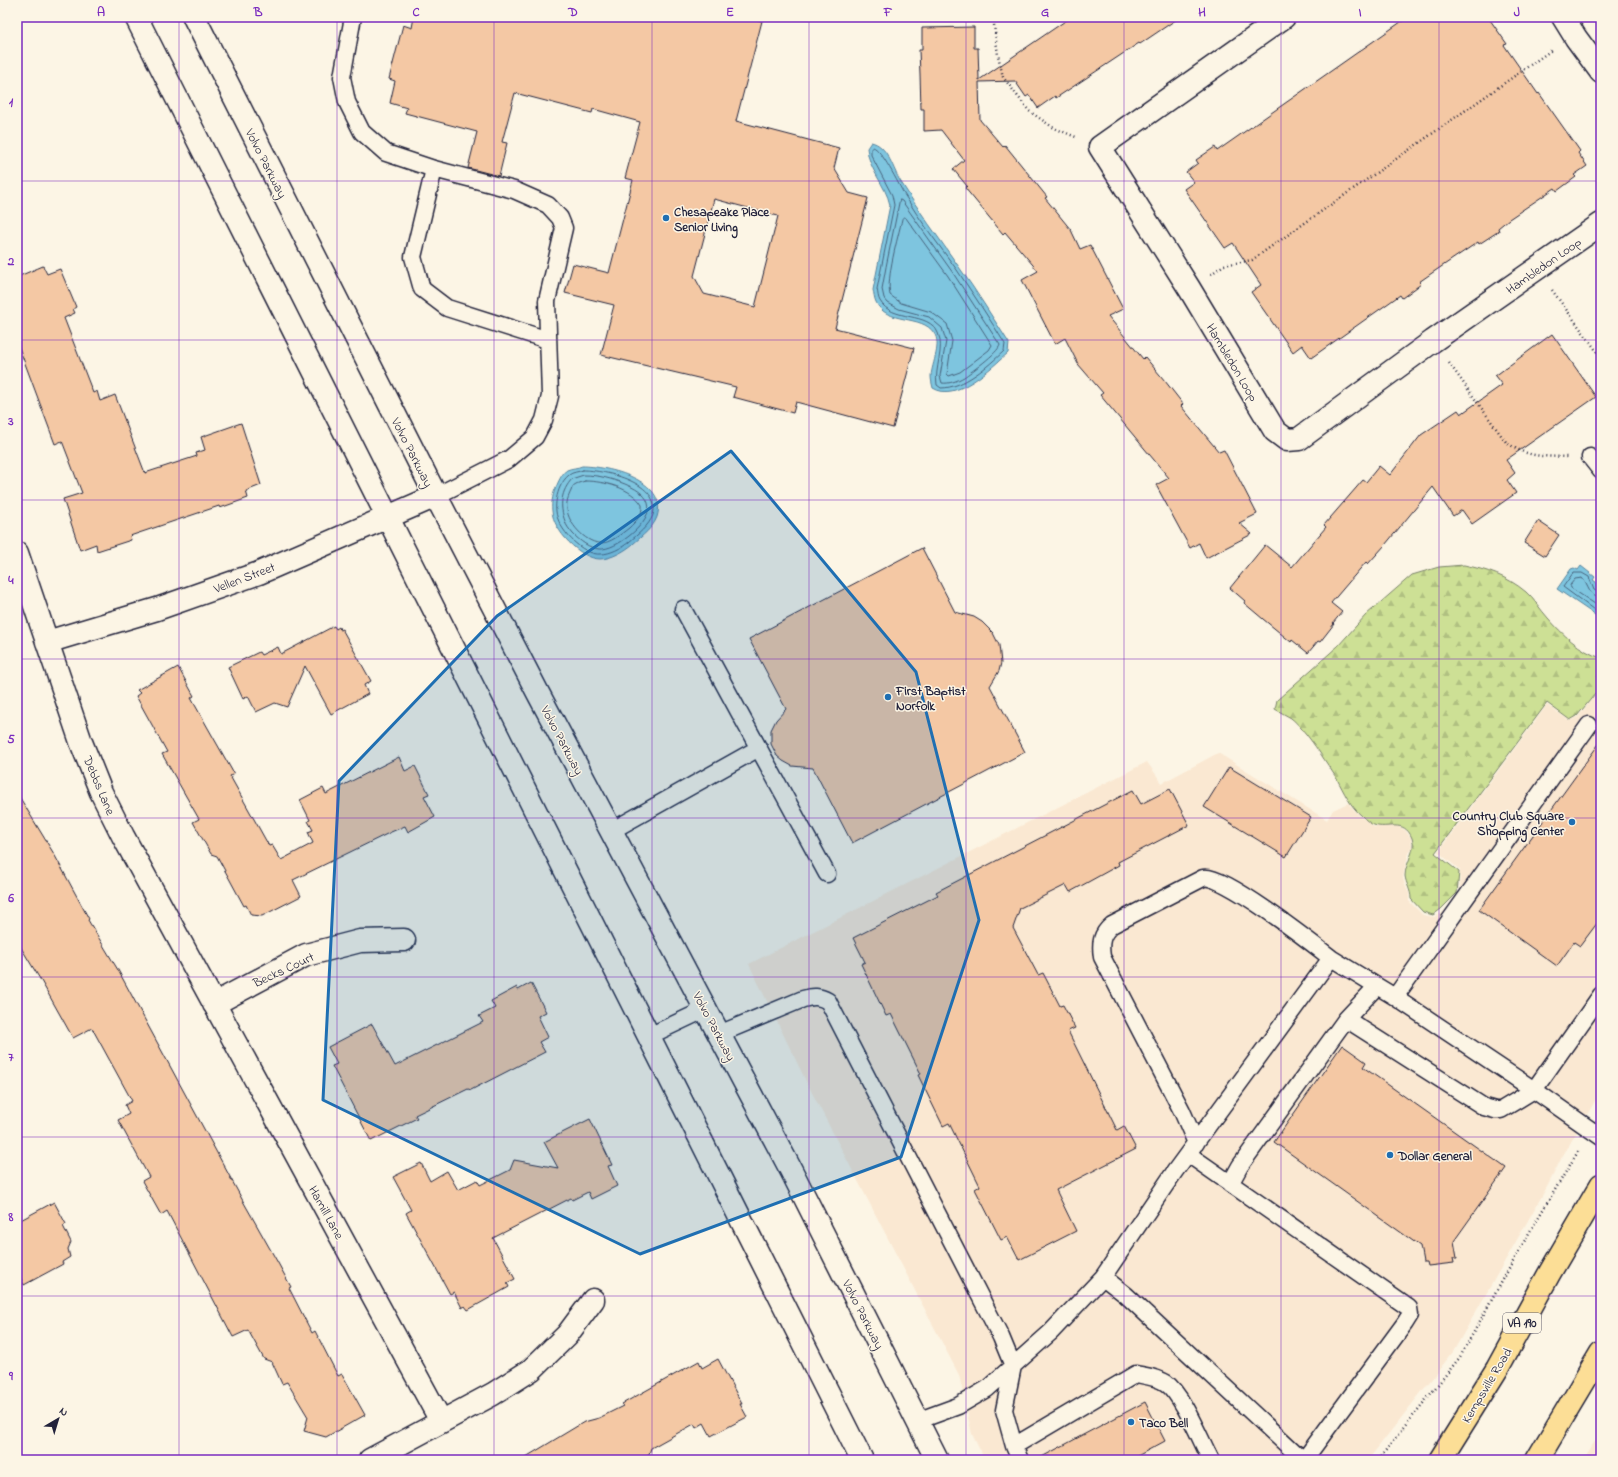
<svg xmlns="http://www.w3.org/2000/svg" width="1618" height="1477" viewBox="0 0 1618 1477" font-family="'Indie Flower',sans-serif">
	<defs>
		<pattern id="forest-firs" width="22" height="20" patternUnits="userSpaceOnUse"><rect width="22" height="20" fill="#cde095"/><path d="M5 1l3.5 6h-7zM16 11l3.5 6h-7z" fill="#b0c081"/></pattern>
	</defs>
	<rect width="100%" height="100%" fill="#fcf5e5"/>
	<filter id="ink" filterUnits="userSpaceOnUse"><feTurbulence type="fractalNoise" baseFrequency=".025" numOctaves="2"/><feDisplacementMap in="SourceGraphic" scale="8" xChannelSelector="R" yChannelSelector="G"/><feConvolveMatrix kernelMatrix="1 2 1 2 8 2 1 2 1" color-interpolation-filters="sRGB"/></filter>
	<g filter="url(#ink)">
		<path fill="#fae8d2" d="M 1595,695 L 1601,696 L 1601,1091 L 1562,1157 L 1547,1187 L 1453,1352 L 1368,1460 L 985,1460 L 972,1434 L 959,1375 L 807,1083 L 749,964 L 1147,762 L 1162,783 L 1218,753 L 1327,820 L 1333,810 L 1348,803 L 1360,816 L 1374,827 L 1397,826 L 1405,830 L 1411,838 L 1412,846 L 1408,856 L 1403,877 L 1404,882 L 1409,893 L 1409,901 L 1423,915 L 1434,917 L 1442,913 L 1460,894 L 1460,870 L 1438,852 L 1547,705 L 1570,721 L 1578,717 Z
			M 1601,1432 L 1601,1460 L 1583,1460 Z"/>
		<path fill="url(#forest-firs)" stroke="#788168" d="M 1464,565 C 1487,570 1507,576 1526,592 C 1534,599 1540,609 1548,618 C 1562,634 1580,651 1601,658 L 1601,695 L 1595,694 L 1577,716 L 1570,720 L 1547,703 L 1435,853 L 1459,872 L 1457,893 L 1441,909 L 1433,915 L 1423,912 L 1411,899 C 1411,890 1406,884 1405,876 C 1405,863 1417,850 1412,838 C 1404,818 1387,830 1374,825 C 1370,824 1365,819 1362,816 C 1350,806 1344,792 1337,779 C 1326,762 1306,730 1291,718 C 1286,715 1280,712 1275,709 L 1277,700 L 1338,646 L 1366,615 L 1412,575 L 1439,567 Z"/>
		<path fill="#7ec5df" stroke="#59849d" d="M 871,142 C 887,145 892,166 899,179 C 918,210 939,238 959,267 C 977,292 993,318 1009,343 L 1008,353 C 992,367 956,403 933,388 C 932,384 931,380 931,376 C 932,363 942,344 934,333 C 922,314 886,325 876,302 C 874,298 874,293 873,290 L 890,205 C 886,185 868,169 867,148 Z
			M 582,466 C 607,466 669,480 657,517 C 653,528 642,536 633,544 C 625,551 611,559 600,559 C 580,559 553,530 552,511 C 551,502 553,493 557,485 C 559,480 563,472 567,470 C 571,468 578,468 582,466 Z
			M 1581,566 L 1595,577 L 1593,580 L 1596,582 L 1597,587 L 1601,590 L 1601,619 L 1557,589 L 1571,569 L 1574,568 L 1578,570 Z"/>
		<g fill="none" stroke-linecap="round" stroke-linejoin="round">
			<path stroke="#47637d" stroke-width="1" d="M 873,147 C 881,148 899,185 904,194 C 920,221 939,245 957,270 C 973,294 990,319 1005,344 L 1004,351 C 988,366 964,388 941,388 L 937,385 C 934,368 945,349 938,333 C 929,311 892,322 880,301 C 878,298 878,293 877,289 L 894,205 L 892,195 L 871,155 L 871,149 Z
				M 900,200 L 902,201 L 953,273 L 1000,345 C 998,353 971,372 964,377 C 957,381 949,384 942,383 L 940,376 L 946,341 L 942,328 L 929,317 L 899,309 L 888,303 L 884,298 L 882,289 L 886,267 Z
				M 904,217 L 906,218 L 948,276 L 992,345 L 989,350 L 960,372 L 949,376 L 947,374 L 952,341 L 947,324 L 931,312 L 901,303 L 890,295 C 886,277 898,238 902,219 Z
				M 583,470 C 605,470 663,483 653,515 C 649,526 637,535 629,542 C 622,548 610,554 601,554 C 582,556 557,528 556,511 C 555,503 557,494 560,487 C 562,483 565,478 569,475 C 572,472 579,472 583,470 Z
				M 584,475 C 599,475 612,479 625,484 C 634,488 645,493 648,503 C 654,521 616,551 599,549 C 589,548 580,541 573,534 C 570,530 566,526 565,521 C 559,506 561,491 572,479 Z
				M 585,481 C 604,481 632,488 642,505 C 643,515 636,521 629,528 C 621,534 610,544 599,543 C 585,542 568,523 567,509 C 566,503 568,497 571,491 C 572,488 573,485 576,484 C 578,483 582,482 585,481 Z
				M 1601,593 L 1594,590 L 1589,577 L 1582,573 L 1573,573 L 1563,587 L 1601,615
				M 1601,598 C 1588,597 1589,585 1582,578 L 1575,579 L 1570,585 L 1571,588 L 1601,608"/>
		</g>
		<path fill="#f4c8a4" stroke="#22223b" fill-rule="evenodd" d="M 414,17 L 747,17 L 762,21 L 736,121 L 839,148 L 834,168 L 849,193 L 868,198 L 835,328 L 914,348 L 893,428 L 796,402 L 793,413 L 733,397 L 736,387 L 601,355 L 614,305 L 565,293 L 573,264 L 609,273 L 633,180 L 625,178 L 640,122 L 593,109 L 592,113 L 515,93 L 502,142 L 507,143 L 499,176 L 468,168 L 477,132 L 405,113 L 407,108 L 390,103 L 395,81 L 389,79 L 403,25 L 412,28 ZM 714,199 L 778,216 L 755,307 L 704,294 L 694,276 Z
			M 1071,17 L 1180,17 L 1140,44 L 1139,43 L 1056,98 L 1055,96 L 1038,108 L 1029,95 L 1026,97 L 1015,81 L 979,82 L 980,120 L 1003,147 L 1005,145 L 1047,197 L 1045,198 L 1071,230 L 1080,249 L 1090,245 L 1123,309 L 1108,316 L 1143,359 L 1145,357 L 1165,381 L 1183,404 L 1181,406 L 1219,452 L 1224,450 L 1257,514 L 1239,523 L 1252,534 L 1206,558 L 1199,543 L 1190,548 L 1156,485 L 1169,478 L 1100,395 L 1103,393 L 1078,364 L 1065,338 L 1055,344 L 1022,280 L 1038,271 L 1005,232 L 1003,234 L 965,188 L 967,186 L 953,169 L 964,160 L 941,130 L 924,131 L 924,109 L 921,109 L 920,74 L 919,50 L 922,50 L 922,28 L 974,27 L 974,48 L 978,48 L 979,80 Z
			M 1408,17 L 1488,17 L 1507,44 L 1504,45 L 1538,94 L 1539,93 L 1580,151 L 1578,153 L 1587,166 L 1574,175 L 1576,177 L 1557,191 L 1555,188 L 1509,219 L 1498,228 L 1499,231 L 1479,244 L 1478,242 L 1432,273 L 1419,282 L 1421,284 L 1402,298 L 1400,295 L 1311,358 L 1302,345 L 1293,352 L 1251,292 L 1261,285 L 1233,243 L 1225,248 L 1184,189 L 1194,182 L 1186,172 L 1198,163 L 1196,160 L 1215,147 L 1217,151 Z
			M 43,266 L 47,274 L 60,269 L 76,307 L 73,309 L 75,313 L 64,318 L 93,393 L 97,391 L 100,401 L 115,395 L 145,473 L 197,456 L 196,453 L 205,450 L 201,437 L 241,423 L 261,485 L 246,491 L 248,498 L 220,508 L 219,506 L 130,536 L 131,540 L 97,551 L 96,544 L 80,550 L 63,499 L 82,493 L 62,441 L 55,444 L 17,342 L 17,277 Z
			M 1552,334 L 1596,397 L 1506,460 L 1515,473 L 1507,480 L 1516,493 L 1472,524 L 1462,510 L 1453,516 L 1433,487 L 1385,545 L 1368,564 L 1366,562 L 1331,603 L 1342,612 L 1333,623 L 1334,624 L 1320,642 L 1318,641 L 1308,653 L 1292,640 L 1291,642 L 1263,619 L 1244,603 L 1245,601 L 1230,588 L 1265,545 L 1292,567 L 1326,527 L 1324,525 L 1363,480 L 1366,482 L 1379,466 L 1390,475 L 1421,435 L 1458,410 L 1461,414 L 1502,385 L 1495,376 Z
			M 1538,521 L 1559,535 L 1545,556 L 1524,543 Z
			M 922,548 L 955,612 L 974,617 L 982,622 L 993,633 L 999,645 L 1001,663 L 999,671 L 990,686 L 1025,752 L 852,843 L 813,768 L 792,766 L 783,761 L 777,756 L 771,744 L 771,730 L 776,720 L 786,709 L 749,639 Z
			M 334,626 L 336,629 L 339,627 L 340,630 L 342,629 L 371,681 L 364,685 L 368,694 L 331,714 L 305,666 L 287,707 L 275,703 L 256,712 L 248,696 L 243,699 L 228,667 L 259,652 L 261,655 L 278,647 L 281,654 Z
			M 178,667 L 194,696 L 191,698 L 234,774 L 230,776 L 269,846 L 272,845 L 281,860 L 313,843 L 308,832 L 313,830 L 308,821 L 310,820 L 300,800 L 323,788 L 326,794 L 399,757 L 405,771 L 415,766 L 429,794 L 424,796 L 435,817 L 408,832 L 405,826 L 391,832 L 293,880 L 301,896 L 262,916 L 251,915 L 246,905 L 244,906 L 217,856 L 211,854 L 193,822 L 199,819 L 162,754 L 167,752 L 136,696 L 140,693 L 137,690 Z
			M 1601,741 L 1601,918 L 1580,946 L 1574,942 L 1557,966 L 1479,910 Z
			M 1229,767 L 1311,817 L 1286,857 L 1204,807 Z
			M 1170,789 L 1189,825 L 1118,862 L 1119,865 L 1070,892 L 1066,885 L 1020,908 L 1013,928 L 1038,975 L 1043,973 L 1060,1006 L 1063,1005 L 1075,1028 L 1068,1031 L 1117,1130 L 1124,1126 L 1136,1149 L 1056,1190 L 1076,1231 L 1019,1260 L 1007,1237 L 1001,1240 L 975,1189 L 980,1186 L 949,1123 L 943,1126 L 918,1075 L 921,1074 L 891,1014 L 886,1016 L 861,964 L 865,962 L 853,938 L 938,895 L 936,892 L 1133,790 L 1141,804 Z
			M 17,793 L 54,854 L 89,919 L 88,920 L 118,970 L 243,1201 L 278,1263 L 291,1287 L 289,1288 L 312,1333 L 315,1331 L 338,1376 L 342,1374 L 365,1415 L 326,1437 L 304,1431 L 308,1417 L 287,1382 L 282,1384 L 272,1362 L 264,1359 L 248,1330 L 233,1337 L 167,1211 L 161,1215 L 142,1181 L 149,1177 L 118,1120 L 129,1114 L 125,1105 L 132,1101 L 92,1028 L 73,1038 L 40,979 L 17,941 Z
			M 531,983 L 546,1012 L 538,1016 L 548,1037 L 539,1042 L 545,1052 L 471,1090 L 468,1089 L 415,1115 L 417,1118 L 371,1141 L 332,1066 L 337,1064 L 328,1047 L 372,1024 L 395,1066 L 483,1022 L 479,1016 L 495,1008 L 491,1001 L 517,987 L 518,990 Z
			M 1342,1045 L 1366,1062 L 1363,1067 L 1506,1168 L 1454,1241 L 1457,1258 L 1453,1258 L 1454,1263 L 1428,1266 L 1427,1262 L 1423,1262 L 1420,1246 L 1274,1142 Z
			M 590,1119 L 612,1165 L 608,1166 L 617,1186 L 591,1199 L 588,1192 L 572,1200 L 571,1198 L 493,1238 L 515,1279 L 507,1283 L 509,1287 L 468,1310 L 465,1306 L 462,1308 L 454,1292 L 450,1294 L 406,1213 L 411,1210 L 393,1177 L 421,1163 L 430,1181 L 447,1171 L 458,1190 L 477,1180 L 480,1185 L 510,1170 L 514,1160 L 558,1168 L 544,1142 Z
			M 54,1202 L 66,1224 L 63,1226 L 71,1242 L 68,1249 L 70,1257 L 62,1262 L 63,1264 L 24,1285 L 17,1271 L 17,1222 Z
			M 718,1359 L 742,1404 L 740,1404 L 747,1417 L 711,1436 L 704,1423 L 696,1428 L 694,1424 L 651,1448 L 649,1454 L 639,1460 L 521,1460 L 584,1422 L 599,1418 L 623,1406 L 622,1404 L 699,1361 L 702,1368 Z
			M 1145,1402 L 1165,1441 L 1130,1460 L 1036,1460 Z"/>
		<g fill="none" stroke-linecap="round" stroke-linejoin="round">
			<defs>
				<path id="lane" d="M 353,17 L 342,77 L 347,102 L 362,132 L 386,153 L 434,169 L 514,190 L 548,205 L 560,218 L 564,228 L 547,301 L 550,396 L 544,420 L 535,437 L 509,459 L 436,496
					M 434,169 L 413,257 L 422,289 L 447,308 L 548,340
					M 1590,457 L 1601,471
					M 683,609 L 827,874
					M 611,831 L 759,748
					M 1395,997 L 1589,725
					M 1346,1019 L 1484,1107 L 1495,1110 L 1501,1110 L 1534,1090 L 1601,995
					M 719,1034 L 803,999 C 813,996 819,996 828,1001 L 1001,1337 L 1013,1366 L 1004,1410 L 1014,1446 L 1020,1460
					M 649,1036 L 706,1009
					M 1196,1143 L 1182,1111 L 1102,957 C 1100,943 1101,934 1112,925 L 1203,878 C 1221,872 1313,944 1331,958
					M 1188,1154 L 1409,1308 L 1410,1315 L 1405,1323 L 1304,1460
					M 1230,1184 L 1240,1166 L 1346,1019 L 1377,986
					M 1103,1277 L 1126,1295 L 1303,1460
					M 917,1421 L 958,1406 L 987,1389 L 1051,1332 L 1103,1277 L 1175,1171 L 1331,958 L 1395,997 L 1534,1090 L 1601,1137
					M 1014,1446 L 1136,1374 C 1146,1376 1157,1377 1166,1383 C 1182,1394 1201,1441 1211,1460"/>
				<path id="street" d="M 1284,17 L 1100,147 L 1189,288 L 1275,431 L 1287,440 L 1299,439 L 1433,341 L 1601,224
					M 1563,17 L 1576,38 L 1601,72
					M 17,553 L 81,742 L 101,792 L 123,836 L 441,1421
					M 47,642 L 157,609 L 259,573 L 436,496
					M 214,1004 L 306,955 L 360,941 L 404,940
					M 370,1460 L 493,1394 L 531,1370 L 567,1335 L 593,1300"/>
				<path id="secondary" d="M 136,17 L 862,1460
					M 194,17 L 436,496 L 538,693 L 791,1170 L 937,1460"/>
				<path id="primary" d="M 1440,1460 L 1497,1369 L 1549,1274 L 1601,1185
					M 1537,1460 L 1601,1353"/>
			</defs>
			<use href="#lane" stroke="#22223b" stroke-width="19"/>
			<use href="#street" stroke="#22223b" stroke-width="25"/>
			<use href="#secondary" stroke="#22223b" stroke-width="25"/>
			<use href="#primary" stroke="#22223b" stroke-width="25"/>
			<path stroke="#22223b" stroke-width="2.5" stroke-dasharray="1 3" stroke-linecap="butt" d="M 851,17 L 856,17
				M 993,17 L 998,55 L 1003,77 L 1029,111 L 1054,128 L 1076,137
				M 1211,274 L 1224,265 L 1252,260 L 1553,49
				M 1552,290 L 1601,357
				M 1449,363 L 1506,442 C 1528,458 1542,456 1567,457
				M 1378,1460 L 1460,1357 L 1529,1233 L 1579,1150"/>
			<use href="#lane" stroke="#fcf5e5" stroke-width="16"/>
			<use href="#street" stroke="#fcf5e5" stroke-width="22"/>
			<use href="#secondary" stroke="#fcf5e5" stroke-width="22"/>
			<use href="#primary" stroke="#fcde96" stroke-width="22"/>
		</g>
	</g>
	<path fill="#1f6fb2" fill-opacity="0.2" stroke="#1f6fb2" stroke-width="3" stroke-linejoin="round" d="M 731,451 L 916,672 L 979,920 L 901,1157 L 640,1254 L 323,1100 L 339,781 L 497,616 Z"/>
	<path fill="none" stroke="#7b2cbf" stroke-width="1" stroke-opacity="0.55" d="M 179,17 L 179,1460M 337,17 L 337,1460M 494,17 L 494,1460M 652,17 L 652,1460M 809,17 L 809,1460M 966,17 L 966,1460M 1124,17 L 1124,1460M 1281,17 L 1281,1460M 1439,17 L 1439,1460M 17,181 L 1601,181M 17,340 L 1601,340M 17,500 L 1601,500M 17,659 L 1601,659M 17,818 L 1601,818M 17,977 L 1601,977M 17,1137 L 1601,1137M 17,1296 L 1601,1296"/>
	<g fill="#1f6fb2" stroke="#fcf5e5" stroke-width="1.5">
		<circle cx="666" cy="218" r="4"/>
		<circle cx="888" cy="697" r="4"/>
		<circle cx="1572" cy="822" r="4"/>
		<circle cx="1390" cy="1155" r="4"/>
		<circle cx="1131" cy="1422" r="4"/>
	</g>
	<g text-anchor="middle" stroke-width="3" stroke-linejoin="round" paint-order="stroke">
		<rect fill="#fcf5e5" stroke="#63616e" stroke-width="1" x="1503" y="1313" width="38" height="20" rx="3"/>
		<g font-size="12" font-weight="bold" fill="#22223b">
			<text x="1522" y="1327">VA 190</text>
		</g>
		<g font-size="13" fill="#22223b" stroke="#fcf5e5">
			<text transform="translate(267 163) rotate(63)" y="5">Volvo Parkway</text>
			<text transform="translate(1543 265) rotate(-35)" y="5">Hambledon Loop</text>
			<text transform="translate(1233 362) rotate(59)" y="5">Hambledon Loop</text>
			<text transform="translate(413 452) rotate(63)" y="5">Volvo Parkway</text>
			<text transform="translate(244 577) rotate(-21)" y="5">Vellen Street</text>
			<text transform="translate(563 740) rotate(62)" y="5">Volvo Parkway</text>
			<text transform="translate(100 785) rotate(67)" y="5">Debbs Lane</text>
			<text transform="translate(283 969) rotate(-25)" y="5">Becks Court</text>
			<text transform="translate(715 1026) rotate(62)" y="5">Volvo Parkway</text>
			<text transform="translate(327 1212) rotate(61)" y="5">Hamill Lane</text>
			<text transform="translate(864 1314) rotate(63)" y="5">Volvo Parkway</text>
			<text transform="translate(1486 1385) rotate(-59)" y="5">Kempsville Road</text>
		</g>
		<g font-size="13" font-weight="bold" fill="#22223b" stroke="#fcf5e5" text-anchor="start">
			<text x="674" y="216">Chesapeake Place<tspan x="674" dy="15">Senior Living</tspan></text>
			<text x="896" y="695">First Baptist<tspan x="896" dy="15">Norfolk</tspan></text>
			<text x="1564" y="820" text-anchor="end">Country Club Square<tspan x="1564" dy="15">Shopping Center</tspan></text>
			<text x="1398" y="1160">Dollar General</text>
			<text x="1139" y="1427">Taco Bell</text>
		</g>
	</g>
	<rect width="1618" height="1477" fill="none" stroke="#fcf5e5" stroke-width="44"/>
	<g transform="translate(58 1419) rotate(38)" stroke="#fcf5e5" stroke-width="3" paint-order="stroke">
	<path d="M0-3L7 15L0 10L-7 15Z" fill="#22223b"/>
	<text y="-6" font-size="11" font-weight="bold" text-anchor="middle" fill="#22223b">N</text>
	</g>
	<rect x="22" y="22" width="1574" height="1433" fill="none" stroke="#7b2cbf" stroke-width="1.5"/>
	<g font-size="13" text-anchor="middle" font-weight="bold" fill="#7b2cbf">
		<text x="101" y="16">A</text>
		<text x="258" y="16">B</text>
		<text x="416" y="16">C</text>
		<text x="573" y="16">D</text>
		<text x="730" y="16">E</text>
		<text x="888" y="16">F</text>
		<text x="1045" y="16">G</text>
		<text x="1202" y="16">H</text>
		<text x="1360" y="16">I</text>
		<text x="1517" y="16">J</text>
		<text x="11" y="106">1</text>
		<text x="11" y="265">2</text>
		<text x="11" y="425">3</text>
		<text x="11" y="584">4</text>
		<text x="11" y="743">5</text>
		<text x="11" y="902">6</text>
		<text x="11" y="1061">7</text>
		<text x="11" y="1221">8</text>
		<text x="11" y="1380">9</text>
	</g>
</svg>
